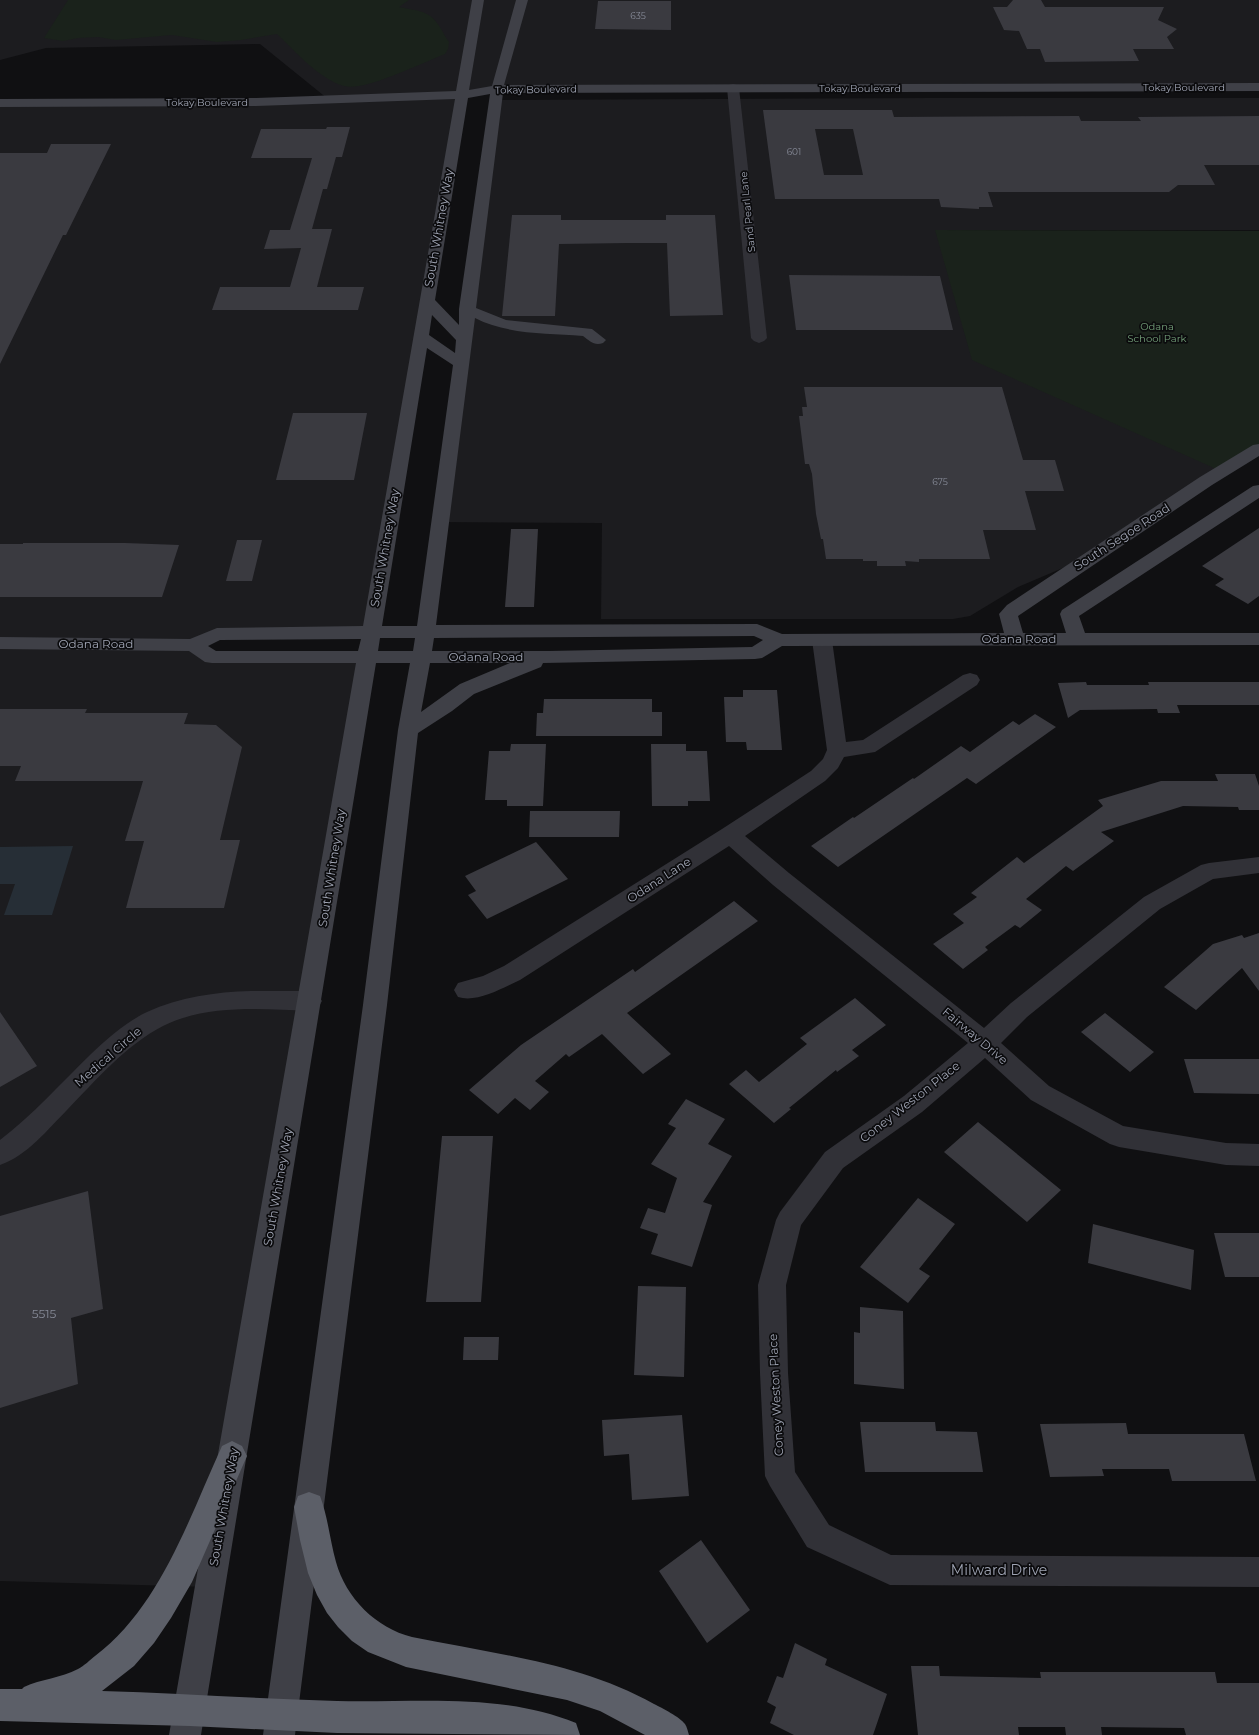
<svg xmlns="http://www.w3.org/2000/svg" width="1259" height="1735" viewBox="0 0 1259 1735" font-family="Montserrat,sans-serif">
	<rect width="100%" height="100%" fill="#101012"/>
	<path fill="#1c1c1f" d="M 0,0 L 1259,0 L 1259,87 L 497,89 L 460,97 L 371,632 L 217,634 L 193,645 L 212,657 L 366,657 L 210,1587 L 0,1581 L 0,103 L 328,99 L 260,44 L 46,48 L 0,60 Z
		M 933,98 L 1259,98 L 1259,230 L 935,230 L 1223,472 L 1098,553 L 1018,587 L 970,616 L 953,619 L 601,619 L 602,523 L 436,522 L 495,100 Z"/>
	<path fill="#1a221b" d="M 68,0 L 409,0 L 399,7 C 412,10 429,10 437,23 C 442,29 444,36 449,42 L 448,49 L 445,54 C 424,62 364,92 344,86 C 319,79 295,51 277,34 L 241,40 L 217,42 L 172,35 L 116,40 L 98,37 L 78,38 L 63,41 L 44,38 Z
		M 935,230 L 1259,231 L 1259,449 L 1223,472 L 972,360 Z"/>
	<path fill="#262e36" d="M 73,846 L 52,915 L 4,915 L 15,884 L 0,884 L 0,847 Z"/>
	<path fill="#3a3a40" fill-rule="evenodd" d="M 1013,0 L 1041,0 L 1045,7 L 1164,7 L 1158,20 L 1177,29 L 1167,37 L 1174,49 L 1133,49 L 1139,61 L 1045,62 L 1040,49 L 1027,49 L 1019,31 L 1004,30 L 993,7 L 1007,7 Z
		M 598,1 L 671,1 L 671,30 L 595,29 Z
		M 763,110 L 892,110 L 894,117 L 1079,116 L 1081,121 L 1141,121 L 1138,117 L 1259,116 L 1259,165 L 1204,165 L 1215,185 L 1178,185 L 1169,192 L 988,192 L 993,207 L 979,207 L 979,209 L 941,207 L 939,199 L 775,199 ZM 815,129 L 853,129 L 863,175 L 824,175 Z
		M 327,127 L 350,127 L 342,157 L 336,157 L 327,189 L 323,189 L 312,229 L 332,229 L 317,287 L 364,287 L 358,310 L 212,310 L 220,287 L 290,287 L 301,248 L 264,249 L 270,230 L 290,230 L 312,158 L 251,158 L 261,129 L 326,129 Z
		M 51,144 L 111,144 L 66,235 L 63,235 L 0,364 L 0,153 L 47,153 Z
		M 512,215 L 561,215 L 561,220 L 666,220 L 666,215 L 715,215 L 723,315 L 670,316 L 667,243 L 627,243 L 559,244 L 555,316 L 502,316 Z
		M 789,275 L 940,276 L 953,330 L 796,330 Z
		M 804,387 L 1002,387 L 1023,460 L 1055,460 L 1064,491 L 1025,491 L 1036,530 L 983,530 L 990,559 L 919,559 L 919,562 L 905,561 L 906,566 L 877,566 L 877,561 L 863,561 L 863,559 L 826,559 L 823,539 L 821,539 L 816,514 L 812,474 L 809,464 L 805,464 L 799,416 L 803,416 L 802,407 L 807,407 Z
		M 293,413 L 367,413 L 354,480 L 276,480 Z
		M 1259,528 L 1259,596 L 1248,604 L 1215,585 L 1224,579 L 1202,566 Z
		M 511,529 L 538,529 L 534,607 L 505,607 Z
		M 237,540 L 262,540 L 252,581 L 226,581 Z
		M 23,543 L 125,543 L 179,545 L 162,597 L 0,597 L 0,544 L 23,544 Z
		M 1086,682 L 1087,685 L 1149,685 L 1148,682 L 1259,682 L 1259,705 L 1177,705 L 1180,713 L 1158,713 L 1157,709 L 1080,710 L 1068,718 L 1058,683 Z
		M 743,690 L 777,690 L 782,750 L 747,750 L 746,742 L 726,742 L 724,697 L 743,697 Z
		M 544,699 L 652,699 L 652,712 L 662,712 L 662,736 L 536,736 L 537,713 L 543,713 Z
		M 0,709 L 87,709 L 85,713 L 188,713 L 184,724 L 216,725 L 242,747 L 220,840 L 240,840 L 224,908 L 126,908 L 144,841 L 125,841 L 143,781 L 15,781 L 21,766 L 0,766 Z
		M 1035,714 L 1056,727 L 976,784 L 967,778 L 838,867 L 811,846 L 853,817 L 854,818 L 913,778 L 914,779 L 961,746 L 970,752 L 1013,721 L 1019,725 Z
		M 511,744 L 546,744 L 543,806 L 507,806 L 507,800 L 485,800 L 489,751 L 510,751 Z
		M 651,744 L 686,744 L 686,751 L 707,751 L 710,801 L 688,801 L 688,806 L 652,806 Z
		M 1215,774 L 1255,774 L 1259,786 L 1259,810 L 1239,810 L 1238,807 L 1183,806 L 1101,832 L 1114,841 L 1073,871 L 1066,866 L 1026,899 L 1042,910 L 1020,928 L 1015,925 L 985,947 L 988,950 L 963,969 L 933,944 L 964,923 L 953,914 L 977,897 L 971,893 L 1017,857 L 1024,863 L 1103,806 L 1098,800 L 1161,781 L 1218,781 Z
		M 530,811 L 620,811 L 619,837 L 529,837 Z
		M 536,842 L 568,879 L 487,919 L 468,895 L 476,891 L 465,876 Z
		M 734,901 L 758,921 L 627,1013 L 671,1054 L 643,1074 L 602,1034 L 569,1057 L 566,1054 L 535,1081 L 549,1092 L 530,1110 L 515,1098 L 498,1114 L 469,1090 L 521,1045 L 633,969 L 635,972 Z
		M 1259,933 L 1259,991 L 1242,968 L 1196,1010 L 1164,987 L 1213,944 L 1242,935 L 1244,938 Z
		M 855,998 L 886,1025 L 852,1050 L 859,1056 L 837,1072 L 836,1070 L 789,1108 L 791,1109 L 774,1123 L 729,1084 L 746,1070 L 759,1082 L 807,1044 L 800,1038 Z
		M 0,1012 L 37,1066 L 0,1087 Z
		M 1105,1013 L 1154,1052 L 1130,1072 L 1081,1032 Z
		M 1184,1059 L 1259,1059 L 1259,1094 L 1194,1093 Z
		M 686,1099 L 725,1119 L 708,1144 L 732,1156 L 703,1202 L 712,1205 L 692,1267 L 651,1254 L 658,1234 L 640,1228 L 648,1208 L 665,1213 L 677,1178 L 651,1164 L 676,1128 L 668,1124 Z
		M 978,1122 L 1061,1190 L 1027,1222 L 944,1152 Z
		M 442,1136 L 493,1136 L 481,1302 L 426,1302 Z
		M 88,1191 L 103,1309 L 71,1318 L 78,1384 L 0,1408 L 0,1216 Z
		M 918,1198 L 955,1224 L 919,1269 L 930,1276 L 908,1303 L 860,1267 Z
		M 1093,1224 L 1194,1250 L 1191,1290 L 1088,1263 Z
		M 1214,1233 L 1259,1233 L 1259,1277 L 1225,1277 Z
		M 638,1286 L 686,1287 L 684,1377 L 634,1375 Z
		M 860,1307 L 903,1311 L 904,1389 L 854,1384 L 854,1332 L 860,1333 Z
		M 464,1337 L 499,1337 L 498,1360 L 463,1360 Z
		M 682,1415 L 689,1496 L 632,1500 L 629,1454 L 604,1456 L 602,1420 Z
		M 860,1422 L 935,1422 L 936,1431 L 977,1432 L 983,1472 L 865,1472 Z
		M 1126,1423 L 1128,1434 L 1244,1434 L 1256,1481 L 1172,1481 L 1169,1469 L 1102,1469 L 1104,1476 L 1050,1477 L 1040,1424 Z
		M 701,1540 L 750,1610 L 707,1643 L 659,1571 Z
		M 795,1643 L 827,1659 L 825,1665 L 887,1694 L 873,1735 L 794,1735 L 770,1723 L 776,1707 L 767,1702 L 777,1676 L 783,1678 Z
		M 911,1666 L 939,1666 L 940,1676 L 1041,1678 L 1040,1672 L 1215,1672 L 1217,1683 L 1259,1683 L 1259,1735 L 1186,1735 L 1184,1728 L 1101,1727 L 1102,1735 L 1066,1735 L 1065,1727 L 1018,1727 L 1019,1735 L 918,1735 Z"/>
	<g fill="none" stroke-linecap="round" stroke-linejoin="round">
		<path fill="#313137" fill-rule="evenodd" d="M 733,84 L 737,85 L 739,88 L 767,338 L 764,341 L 759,343 L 754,341 L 751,338 L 727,88 L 729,85 Z
			M 822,634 L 829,636 L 832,640 L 846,742 L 863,740 L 963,675 L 970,673 L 977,675 L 980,680 L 977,685 L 875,752 L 844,757 L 838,768 L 825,781 L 745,836 L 789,873 L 984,1028 L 1011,1003 L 1144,897 L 1201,865 L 1209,863 L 1259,857 L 1259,873 L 1213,879 L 1160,909 L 1027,1017 L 1001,1043 L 1049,1086 L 1123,1126 L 1226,1143 L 1259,1144 L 1259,1166 L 1226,1165 L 1119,1147 L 1110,1144 L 1031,1100 L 985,1058 L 922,1112 L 843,1168 L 801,1225 L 786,1285 L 788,1373 L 795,1472 L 829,1525 L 891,1555 L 1259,1557 L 1259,1587 L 890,1585 L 807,1547 L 770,1486 L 765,1476 L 760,1373 L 758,1285 L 776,1220 L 780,1212 L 825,1152 L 904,1096 L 968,1043 L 773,885 L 729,846 L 520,980 C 502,988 477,1003 458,997 L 454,990 L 458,983 L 483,976 L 504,966 L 722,829 L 811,771 L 823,759 L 827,750 L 812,640 L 815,636 Z
			M 251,991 L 310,991 L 318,994 L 322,1001 L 318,1008 L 310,1011 C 262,1009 207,1004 163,1026 C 126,1045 96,1080 67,1110 C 48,1129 27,1156 0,1165 L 0,1140 C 33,1115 61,1083 91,1054 C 108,1038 126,1022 147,1012 C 180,997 215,992 251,991 Z"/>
		<path fill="#3f4047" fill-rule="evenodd" d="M 472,0 L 484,0 L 469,90 L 492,86 L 516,0 L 528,0 L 504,85 L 1259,83 L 1259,91 L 503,93 L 476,308 L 506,320 L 592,329 L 606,340 L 603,343 C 594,346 590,341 583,336 C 547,333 508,335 475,318 L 436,625 L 757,624 L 782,634 L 1004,633 L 999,614 L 1007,605 L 1200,477 L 1253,445 L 1259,444 L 1259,456 L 1212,485 L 1018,616 L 1023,633 L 1066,633 L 1060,614 L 1062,610 L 1253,486 L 1259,485 L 1259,498 L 1079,616 L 1085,633 L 1259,633 L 1259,645 L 782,646 L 762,658 L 755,659 L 543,663 L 541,667 L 474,694 L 452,711 L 418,733 L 387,1005 L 295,1735 L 263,1735 L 363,1005 L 398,730 L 410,663 L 376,663 L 201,1735 L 169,1735 L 356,663 L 212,663 L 205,662 L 189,651 L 0,649 L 0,637 L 190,639 L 217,628 L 363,626 L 455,99 L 256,106 L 0,107 L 0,99 L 256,98 L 456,91 ZM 490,94 L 459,309 L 459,325 L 435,300 L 468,98 ZM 432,315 L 456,340 L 455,353 L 429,335 ZM 427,348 L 453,365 L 417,626 L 382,626 ZM 754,636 L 763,640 L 752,647 L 549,651 L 432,651 L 434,638 ZM 380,638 L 415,638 L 413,651 L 378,651 ZM 361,639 L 358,651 L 216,651 L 208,646 L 220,640 ZM 430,663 L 510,663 L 460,684 L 421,712 Z"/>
		<path fill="#5c5f68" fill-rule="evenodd" d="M 232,1441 L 242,1446 L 247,1456 L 192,1582 L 171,1618 L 154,1643 L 134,1666 L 102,1691 C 180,1693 258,1699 337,1701 C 416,1703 500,1692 576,1723 L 580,1735 L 337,1733 L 190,1726 L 0,1721 L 0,1689 L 22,1689 L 24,1687 C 41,1679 61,1678 78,1669 C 84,1666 90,1660 95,1656 C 160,1607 189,1518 222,1446 Z
			M 309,1492 L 320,1496 C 328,1517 330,1541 336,1562 C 346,1598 376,1628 412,1637 C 494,1654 579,1662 654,1704 C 662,1708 680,1717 685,1724 C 687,1727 688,1732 689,1735 L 645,1735 L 600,1711 L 567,1700 L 406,1667 L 368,1652 L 352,1641 L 338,1627 L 327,1613 L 317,1595 L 308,1573 L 300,1540 L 294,1507 L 298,1496 Z"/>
	</g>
	<g text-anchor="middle" stroke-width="3.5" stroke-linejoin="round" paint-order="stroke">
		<g font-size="9" fill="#868a97">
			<text x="638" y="19">635</text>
			<text x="794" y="155">601</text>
			<text x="940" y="485">675</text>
		</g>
		<g font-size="10" fill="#a0a5b4" stroke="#0b0b0d">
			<text x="1184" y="91">Tokay Boulevard</text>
			<text x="860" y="92">Tokay Boulevard</text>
			<text transform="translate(536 89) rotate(-1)" y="4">Tokay Boulevard</text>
			<text x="207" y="106">Tokay Boulevard</text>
			<text transform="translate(747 212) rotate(-96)" y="4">Sand Pearl Lane</text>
		</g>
		<g font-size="10" fill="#75a17a" stroke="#0b0b0d">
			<text x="1157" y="330">Odana<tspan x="1157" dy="12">School Park</tspan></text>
		</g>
		<g font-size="12" fill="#a0a5b4" stroke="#0b0b0d">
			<text transform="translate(439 228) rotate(-80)" y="4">South Whitney Way</text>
			<text transform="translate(1122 537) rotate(-33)" y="4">South Segoe Road</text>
			<text transform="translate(385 548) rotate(-80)" y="4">South Whitney Way</text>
			<text x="1019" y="643">Odana Road</text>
			<text x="96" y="648">Odana Road</text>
			<text x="486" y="661">Odana Road</text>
			<text transform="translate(332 868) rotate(-81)" y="4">South Whitney Way</text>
			<text transform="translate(659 880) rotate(-33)" y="4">Odana Lane</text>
			<text transform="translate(975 1036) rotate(40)" y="4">Fairway Drive</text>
			<text transform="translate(108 1057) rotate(-41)" y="4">Medical Circle</text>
			<text transform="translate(910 1102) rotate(-38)" y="4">Coney Weston Place</text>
			<text transform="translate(278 1187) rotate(-80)" y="4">South Whitney Way</text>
			<text transform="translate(776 1395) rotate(-93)" y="4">Coney Weston Place</text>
			<text transform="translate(224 1507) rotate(-80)" y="4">South Whitney Way</text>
		</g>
		<g font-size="12" fill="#868a97">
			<text x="44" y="1318">5515</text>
		</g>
		<g font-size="14" fill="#a0a5b4" stroke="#0b0b0d">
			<text x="999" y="1575">Milward Drive</text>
		</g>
	</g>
</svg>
